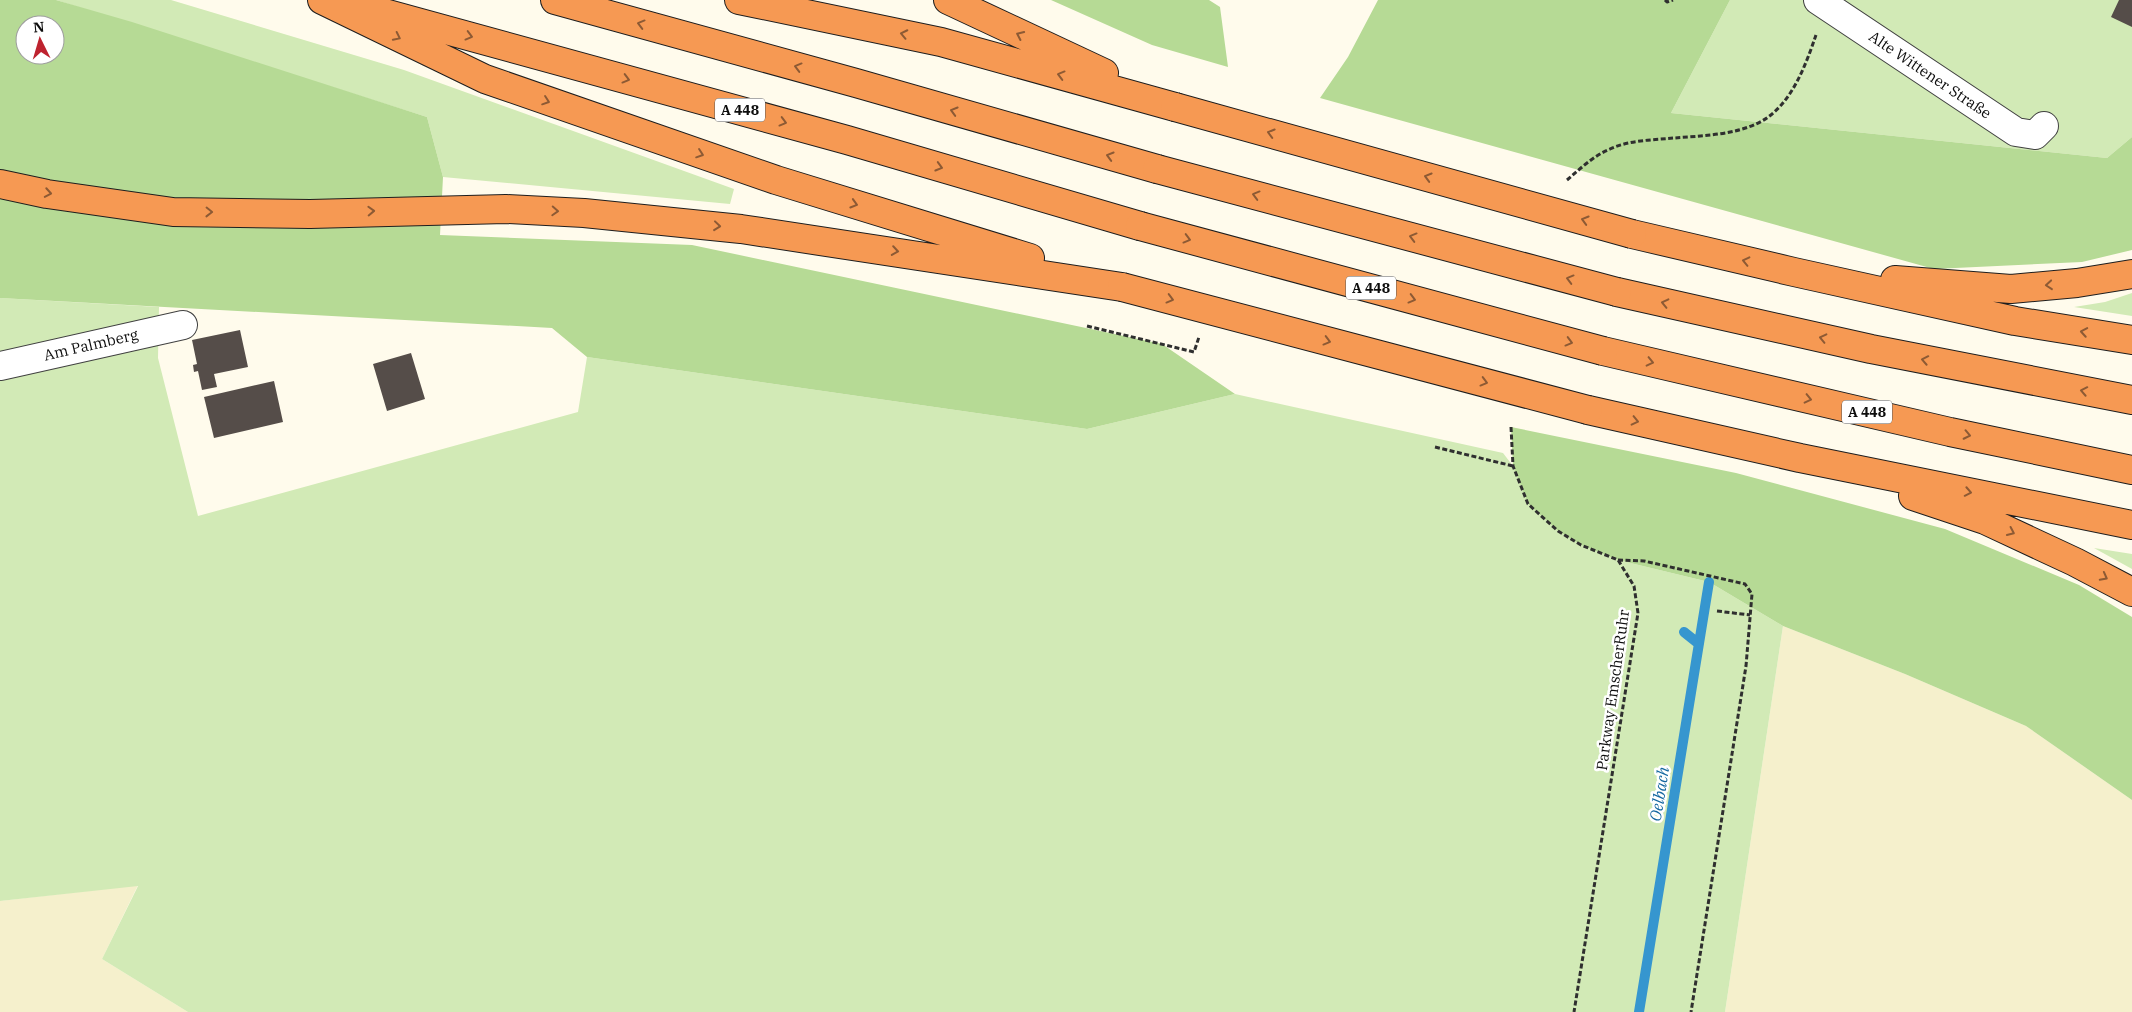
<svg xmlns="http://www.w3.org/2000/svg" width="2132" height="1012" viewBox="0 0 2132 1012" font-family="'IBM Plex Serif',serif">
	<rect width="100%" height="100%" fill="#fffbec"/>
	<path fill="#f5f0cc" d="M 1783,626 L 1905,674 L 2026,726 L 2132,800 L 2132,1012 L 1725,1012 Z
		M 138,885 L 102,959 L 188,1012 L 0,1012 L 0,901 Z"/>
	<path fill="#d2eab6" d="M 56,0 L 171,0 L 404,70 L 734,189 L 730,204 L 443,177 L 427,117 Z
		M 1730,0 L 2132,0 L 2132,137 L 2107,158 L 1671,113 Z
		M 2132,293 L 2132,316 L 2074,307 L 2105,302 Z
		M 0,298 L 159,307 L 158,358 L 198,516 L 578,412 L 587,357 L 1087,429 L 1235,394 L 1503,453 L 1513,466 L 1528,504 L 1558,531 L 1581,545 L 1618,560 L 1709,582 L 1783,626 L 1725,1012 L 188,1012 L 102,959 L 138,886 L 0,901 Z
		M 2094,548 L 2132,554 L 2132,569 Z"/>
	<path fill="#b6da95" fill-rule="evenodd" d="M 0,0 L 56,0 L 132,22 L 427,117 L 443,177 L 440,235 L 692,245 L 1162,344 L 1235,394 L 1087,429 L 587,357 L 552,328 L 0,298 ZM 25,25 L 55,25 L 55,55 L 25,55 Z
		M 1051,0 L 1209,0 L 1220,7 L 1228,67 L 1152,45 Z
		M 1378,0 L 1730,0 L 1671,113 L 2107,158 L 2132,137 L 2132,250 L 2082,262 L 1934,269 L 1320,98 L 1348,57 Z
		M 1511,427 L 1736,473 L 1945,529 L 2079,585 L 2132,617 L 2132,800 L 2026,726 L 1905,674 L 1783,626 L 1709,582 L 1618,560 L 1581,545 L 1558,531 L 1528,504 L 1513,466 Z"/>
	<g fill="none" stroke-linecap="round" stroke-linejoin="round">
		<path stroke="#3696cf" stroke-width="10" d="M 1684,632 L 1699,644
			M 1639,1012 L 1709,582"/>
	</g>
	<path fill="#554d49" d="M 2119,0 L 2132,0 L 2132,27 L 2111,17 Z
		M 240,330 L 248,367 L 214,374 L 217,387 L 202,390 L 198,371 L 194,372 L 193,365 L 197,364 L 192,340 Z
		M 411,353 L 425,399 L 387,411 L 373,364 Z
		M 274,381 L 283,422 L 214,438 L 204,397 Z"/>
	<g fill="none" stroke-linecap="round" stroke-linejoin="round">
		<defs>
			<path id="minor" d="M 1818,0 L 2016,132 L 2035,135 L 2044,126
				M 0,366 L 183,325"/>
			<path id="highway" d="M 322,0 L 485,79 L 776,180 L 1030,258
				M 555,0 L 856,83 L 1157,169
				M 739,0 L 941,42 L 1175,107
				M 948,0 L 1104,73
				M 366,8 L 847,140 L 1140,226
				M 0,184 L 47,194 L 173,212 L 310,214 L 506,209 L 584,213 L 741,229 L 1122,287
				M 1632,234 L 1794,272 L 2015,321 L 2132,340
				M 1895,280 L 2011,289 L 2077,283 L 2132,274
				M 1617,292 L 1871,349 L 2132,400
				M 1603,351 L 1950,432 L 2132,470
				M 1588,410 L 1800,458 L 2132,525
				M 1913,496 L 1985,520 L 2075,562 L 2132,592"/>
		</defs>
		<use href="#minor" stroke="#404040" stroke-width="30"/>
		<use href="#highway" stroke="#1e1e1e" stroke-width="30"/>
		<path stroke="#2f2f2f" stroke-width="3" stroke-dasharray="5 2.5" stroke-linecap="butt" d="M 1665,0 L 1667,2 L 1673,0
			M 1567,180 C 1580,169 1593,156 1610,149 C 1629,140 1653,140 1674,138 C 1700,136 1732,135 1756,124 C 1790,109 1805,67 1816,35
			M 1087,326 L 1194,352 L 1199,337
			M 1511,427 L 1513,466 L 1528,504 L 1558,531 L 1581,545 L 1618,560 L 1634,586 L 1638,613 L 1574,1012
			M 1435,447 L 1513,466
			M 1618,560 L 1644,561 L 1745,584 L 1752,594 L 1746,666 L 1691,1012
			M 1717,611 L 1750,615"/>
		<use href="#minor" stroke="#fff" stroke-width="28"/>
		<use href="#highway" stroke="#f69953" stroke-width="28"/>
		<defs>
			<path id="highway-bridge" d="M 1175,107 L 1632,234
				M 1157,169 L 1617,292
				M 1140,226 L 1603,351
				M 1122,287 L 1588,410"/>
		</defs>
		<use href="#highway-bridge" stroke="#1e1e1e" stroke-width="30" stroke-linecap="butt"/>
		<use href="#highway-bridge" stroke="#f69953" stroke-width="28"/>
	</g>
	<defs><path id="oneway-chevron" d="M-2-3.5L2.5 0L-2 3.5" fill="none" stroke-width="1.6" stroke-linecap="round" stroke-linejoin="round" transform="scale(1.25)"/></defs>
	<g stroke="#8d5a34">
		<use href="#oneway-chevron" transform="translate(641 24) rotate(-165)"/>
		<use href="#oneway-chevron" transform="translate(904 34) rotate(-168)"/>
		<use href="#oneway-chevron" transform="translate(1020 35) rotate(-155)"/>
		<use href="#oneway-chevron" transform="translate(469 36) rotate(15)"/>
		<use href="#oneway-chevron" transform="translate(397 37) rotate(26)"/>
		<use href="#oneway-chevron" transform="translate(798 67) rotate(-165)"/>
		<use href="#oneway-chevron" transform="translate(1061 75) rotate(-165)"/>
		<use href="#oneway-chevron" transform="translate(626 79) rotate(15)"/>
		<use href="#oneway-chevron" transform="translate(546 101) rotate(19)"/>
		<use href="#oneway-chevron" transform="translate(954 111) rotate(-164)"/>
		<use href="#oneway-chevron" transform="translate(783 122) rotate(15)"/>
		<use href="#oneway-chevron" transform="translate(1271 133) rotate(-164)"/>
		<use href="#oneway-chevron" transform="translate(700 154) rotate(19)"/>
		<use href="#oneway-chevron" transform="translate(1110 156) rotate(-164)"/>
		<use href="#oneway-chevron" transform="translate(939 167) rotate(16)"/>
		<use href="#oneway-chevron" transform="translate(1428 177) rotate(-164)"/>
		<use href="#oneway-chevron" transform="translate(48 193) rotate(10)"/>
		<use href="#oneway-chevron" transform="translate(1256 195) rotate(-165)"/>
		<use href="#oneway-chevron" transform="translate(854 204) rotate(17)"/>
		<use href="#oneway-chevron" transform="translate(371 211) rotate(-2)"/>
		<use href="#oneway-chevron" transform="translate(555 211) rotate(3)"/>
		<use href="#oneway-chevron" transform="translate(209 212) rotate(1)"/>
		<use href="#oneway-chevron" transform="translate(1585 220) rotate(-164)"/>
		<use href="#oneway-chevron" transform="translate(717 226) rotate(6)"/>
		<use href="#oneway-chevron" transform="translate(1413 237) rotate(-165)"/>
		<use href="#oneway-chevron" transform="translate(1187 239) rotate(15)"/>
		<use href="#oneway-chevron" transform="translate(895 251) rotate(9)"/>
		<use href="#oneway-chevron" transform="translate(1746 261) rotate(-167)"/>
		<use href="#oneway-chevron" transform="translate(1570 279) rotate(-165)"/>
		<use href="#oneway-chevron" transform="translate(2049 285) rotate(175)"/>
		<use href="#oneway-chevron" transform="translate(1170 299) rotate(15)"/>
		<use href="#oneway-chevron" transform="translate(1412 299) rotate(15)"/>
		<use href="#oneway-chevron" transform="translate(1665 303) rotate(-167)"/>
		<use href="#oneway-chevron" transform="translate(2084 332) rotate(-170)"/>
		<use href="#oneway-chevron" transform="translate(1823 338) rotate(-167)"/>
		<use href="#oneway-chevron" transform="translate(1327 341) rotate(15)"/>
		<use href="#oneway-chevron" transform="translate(1569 342) rotate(15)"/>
		<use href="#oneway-chevron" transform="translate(1925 360) rotate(-169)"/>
		<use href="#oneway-chevron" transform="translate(1650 362) rotate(13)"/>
		<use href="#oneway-chevron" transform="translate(1484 382) rotate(15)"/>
		<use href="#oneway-chevron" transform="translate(2084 391) rotate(-169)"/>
		<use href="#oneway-chevron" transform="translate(1808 399) rotate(13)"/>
		<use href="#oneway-chevron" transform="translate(1635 421) rotate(13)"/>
		<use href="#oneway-chevron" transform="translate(1967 435) rotate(12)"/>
		<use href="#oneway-chevron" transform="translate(1968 492) rotate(11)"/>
		<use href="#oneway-chevron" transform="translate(2011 532) rotate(25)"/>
		<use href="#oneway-chevron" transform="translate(2104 577) rotate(28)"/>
	</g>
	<g text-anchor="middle" stroke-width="5" stroke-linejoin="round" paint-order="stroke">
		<g fill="#fff" stroke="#565656" stroke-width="1">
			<rect x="715" y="98.5" width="50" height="23" rx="4"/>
			<rect x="1346" y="276.5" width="50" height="23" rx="4"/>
			<rect x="1842" y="400.5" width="50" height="23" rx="4"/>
		</g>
		<g font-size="14" font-weight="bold" fill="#0d0d0d">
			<text x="740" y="115">A 448</text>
			<text x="1371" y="293">A 448</text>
			<text x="1867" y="417">A 448</text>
		</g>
		<g font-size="15" fill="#0d0d0d" stroke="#fff">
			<text transform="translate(1930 75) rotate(34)" y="5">Alte Wittener Straße</text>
			<text transform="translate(91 345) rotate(-13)" y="5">Am Palmberg</text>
			<text transform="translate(1613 690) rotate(-82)" y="5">Parkway EmscherRuhr</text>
		</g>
		<g font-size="16" font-style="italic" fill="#1467a0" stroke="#fff">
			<text transform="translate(1659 794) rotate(-81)" y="6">Oelbach</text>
		</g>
	</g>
	<g transform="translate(40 40) rotate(355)"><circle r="24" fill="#ffffff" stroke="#9e9e9e"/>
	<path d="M0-4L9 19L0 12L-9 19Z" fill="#be232f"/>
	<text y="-8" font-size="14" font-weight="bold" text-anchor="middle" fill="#0d0d0d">N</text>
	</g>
</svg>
